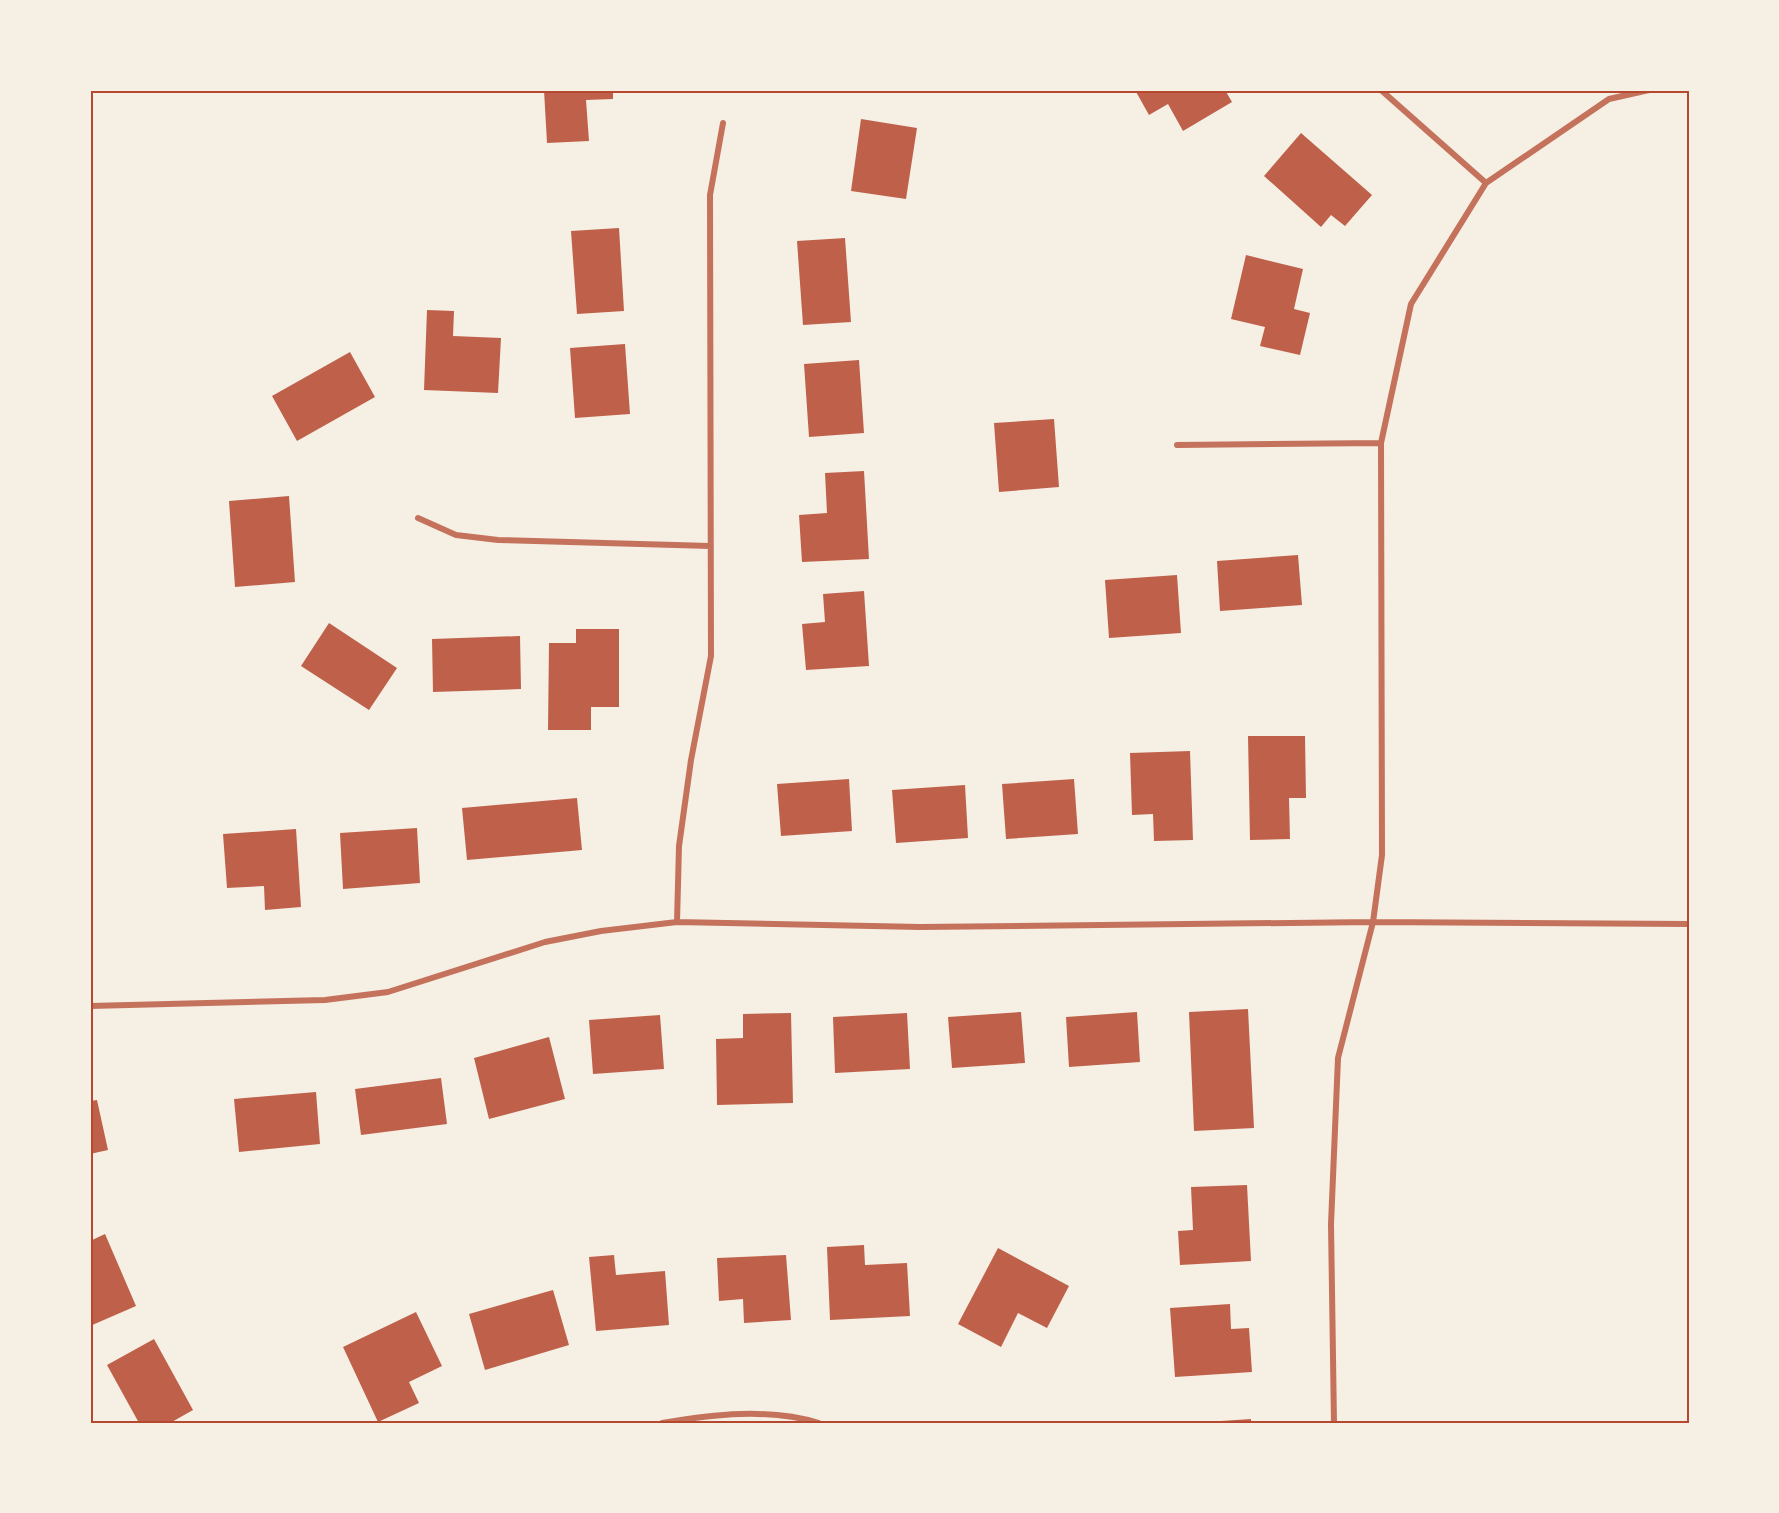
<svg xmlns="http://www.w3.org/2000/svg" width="1779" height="1513" viewBox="0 0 1779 1513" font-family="Raleway,sans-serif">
	<rect width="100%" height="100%" fill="#f6efe4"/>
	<path fill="#bf614a" d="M 544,90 L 613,90 L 613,99 L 586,100 L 589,141 L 547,143 Z
		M 1135,90 L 1225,90 L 1232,102 L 1183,131 L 1168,104 L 1149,115 Z
		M 861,119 L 917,128 L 906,199 L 851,191 Z
		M 1301,133 L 1372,195 L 1345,226 L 1331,215 L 1321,227 L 1264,176 Z
		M 619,228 L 624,311 L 577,314 L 571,231 Z
		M 845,238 L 851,322 L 803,325 L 797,241 Z
		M 1246,255 L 1303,269 L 1294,309 L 1310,313 L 1300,355 L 1260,346 L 1265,327 L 1231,319 Z
		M 427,310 L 454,311 L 453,336 L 501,338 L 498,393 L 424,390 Z
		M 625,344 L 630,414 L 575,418 L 570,348 Z
		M 350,352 L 375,397 L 297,441 L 272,396 Z
		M 859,360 L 864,433 L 809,437 L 804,364 Z
		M 1054,419 L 1059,487 L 999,492 L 994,423 Z
		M 864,471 L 869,559 L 802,562 L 799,515 L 827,513 L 825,473 Z
		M 289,496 L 295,582 L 235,587 L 229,501 Z
		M 1298,555 L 1302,605 L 1220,611 L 1217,561 Z
		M 1177,575 L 1181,633 L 1109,638 L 1105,580 Z
		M 864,591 L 869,666 L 806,670 L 802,624 L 825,622 L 823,594 Z
		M 329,623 L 397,668 L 369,710 L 301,666 Z
		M 576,629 L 619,629 L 619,707 L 591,707 L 591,730 L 548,730 L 549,643 L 576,643 Z
		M 520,636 L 521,689 L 433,692 L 432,639 Z
		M 1248,736 L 1305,736 L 1306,798 L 1289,798 L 1290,839 L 1250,840 Z
		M 1190,751 L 1193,840 L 1154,841 L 1153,814 L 1132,815 L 1130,753 Z
		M 849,779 L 852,831 L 781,836 L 777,784 Z
		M 1074,779 L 1078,834 L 1006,839 L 1002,784 Z
		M 965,785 L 968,838 L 896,843 L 892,790 Z
		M 577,798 L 582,850 L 467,860 L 462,808 Z
		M 417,828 L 420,883 L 343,889 L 340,833 Z
		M 296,829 L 301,907 L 265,910 L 264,886 L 227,888 L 223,834 Z
		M 1248,1009 L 1254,1128 L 1194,1131 L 1189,1012 Z
		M 1021,1012 L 1025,1063 L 952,1068 L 948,1017 Z
		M 1137,1012 L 1140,1062 L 1069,1067 L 1066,1017 Z
		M 791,1013 L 793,1103 L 717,1105 L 716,1039 L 743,1038 L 743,1014 Z
		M 907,1013 L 910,1069 L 835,1073 L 833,1017 Z
		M 660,1015 L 664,1069 L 593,1074 L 589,1020 Z
		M 549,1037 L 565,1099 L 489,1119 L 474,1058 Z
		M 441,1078 L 447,1124 L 361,1135 L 355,1089 Z
		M 316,1092 L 320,1144 L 239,1152 L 234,1099 Z
		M 97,1100 L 108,1150 L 90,1154 L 90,1101 Z
		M 1247,1185 L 1251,1261 L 1180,1265 L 1178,1231 L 1193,1230 L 1191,1187 Z
		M 105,1234 L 136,1306 L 90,1326 L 90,1241 Z
		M 864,1245 L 865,1265 L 907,1263 L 910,1316 L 830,1320 L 827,1247 Z
		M 998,1248 L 1069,1286 L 1047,1328 L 1018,1313 L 1001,1347 L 958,1324 Z
		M 614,1255 L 616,1275 L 665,1271 L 669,1325 L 596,1331 L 589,1257 Z
		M 786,1255 L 791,1320 L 744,1323 L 743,1299 L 719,1301 L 717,1258 Z
		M 553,1290 L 569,1345 L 485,1370 L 469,1314 Z
		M 1230,1304 L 1231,1329 L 1249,1328 L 1252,1372 L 1175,1377 L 1170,1308 Z
		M 416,1312 L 442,1366 L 409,1382 L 419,1403 L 378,1422 L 343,1347 Z
		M 154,1339 L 193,1410 L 170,1423 L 139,1423 L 107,1365 Z
		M 1251,1419 L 1251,1423 L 1221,1423 L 1221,1421 Z"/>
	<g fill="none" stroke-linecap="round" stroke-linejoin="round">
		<path stroke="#c5725c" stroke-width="6" d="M 1381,90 L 1486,183
			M 1177,445 L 1381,443
			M 418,518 L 456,535 L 498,540 L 710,546
			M 677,922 L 679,846 L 691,760 L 711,656 L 710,195 L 723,123
			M 90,1006 L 325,1000 L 388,992 L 545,942 L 601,931 L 677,922 L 920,927 L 1373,922 L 1689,924
			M 662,1423 C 713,1414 769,1408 819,1423
			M 1334,1423 L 1331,1224 L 1338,1058 L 1373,922 L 1382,855 L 1381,443 L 1411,304 L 1486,183 L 1609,99 L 1649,90"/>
	</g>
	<rect width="1779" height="1513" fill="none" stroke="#f6efe4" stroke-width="183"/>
	<rect x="92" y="92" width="1596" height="1330" fill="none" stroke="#b5482f" stroke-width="2"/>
</svg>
